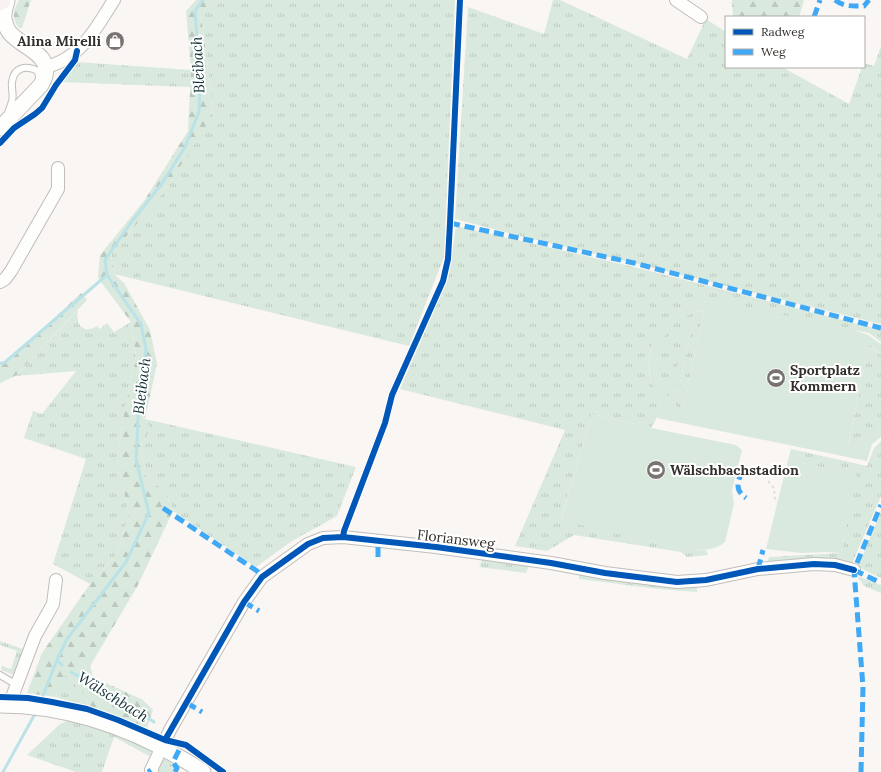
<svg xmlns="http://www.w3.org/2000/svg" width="881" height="772" viewBox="0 0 881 772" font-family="Lora,serif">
	<defs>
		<pattern id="grass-tufts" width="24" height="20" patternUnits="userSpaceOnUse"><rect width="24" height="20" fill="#d9e9dd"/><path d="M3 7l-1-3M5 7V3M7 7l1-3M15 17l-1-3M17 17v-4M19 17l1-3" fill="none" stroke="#bbc8be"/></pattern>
		<pattern id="forest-firs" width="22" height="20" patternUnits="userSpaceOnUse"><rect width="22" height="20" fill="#d9e9dd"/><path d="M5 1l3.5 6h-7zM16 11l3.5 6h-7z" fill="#bbc8be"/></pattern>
	</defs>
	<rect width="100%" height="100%" fill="#faf6f4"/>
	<path fill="url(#grass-tufts)" fill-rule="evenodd" d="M 213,0 L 455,0 L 444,257 L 409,346 L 114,274 L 111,254 L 162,194 L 204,129 L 213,107 L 201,15 Z
		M 553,0 L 560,0 L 687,59 L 706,19 L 726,32 L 726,67 L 782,67 L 849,104 L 862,67 L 864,67 L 864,63 L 874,66 L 881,46 L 881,324 L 617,259 L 524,237 L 455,219 L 468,7 L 544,34 Z
		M 76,62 L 191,70 L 190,87 L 62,82 Z
		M 456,226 L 634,267 L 881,330 L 881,342 L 869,333 L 708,301 C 670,307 643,337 650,377 C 652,384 660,397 660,402 C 660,412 656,420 651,428 L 592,414 L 561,519 L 670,547 C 682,546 694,550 706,550 L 708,555 L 687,557 L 681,552 L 574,535 L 547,551 L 515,546 L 565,430 L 400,389 L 449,275 Z
		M 78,310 C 75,324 83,335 97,326 L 100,329 L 107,323 L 114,332 L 131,322 L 136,356 L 124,413 L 117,462 L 129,514 L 117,554 L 90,584 L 53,564 L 86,459 L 24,438 L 33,411 L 42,414 L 76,371 L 15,376 Z
		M 704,310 L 683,411 C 653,392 648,349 674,324 C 683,316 693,313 704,310 ZM 693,322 L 677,397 L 672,396 L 684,333 Z
		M 869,344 L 881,355 L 881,426 C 873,436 861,443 848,445 Z
		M 145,419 L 356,467 L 337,516 L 292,541 L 256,567 L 173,511 L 165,489 L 147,482 L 141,447 L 150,428 Z
		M 881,441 L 881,496 L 851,566 L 767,563 L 769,557 L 841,553 L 856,475 L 788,460 L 791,449 L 867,466 L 874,448 Z
		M 881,512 L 881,578 L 858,567 Z
		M 482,560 L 529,566 L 526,573 L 479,567 Z
		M 579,574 L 677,587 L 697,587 L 697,592 L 658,589 L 579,579 Z
		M 857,576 L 881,585 L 881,593 L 864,586 Z
		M 0,641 L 23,649 L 14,675 L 1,670 L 2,666 L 11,669 L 17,651 L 0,645 Z
		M 65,673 L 88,699 L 87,706 L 55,697 Z
		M 74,718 L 144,744 L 151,751 L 151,757 L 114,737 L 102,772 L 76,772 L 27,755 L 60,724 Z
		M 167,757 L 172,758 L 171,762 L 175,768 L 173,772 L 156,772 L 160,760 Z"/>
	<path fill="url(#forest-firs)" d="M 19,0 L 31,0 L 22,28 L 19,28 C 11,18 13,11 19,0 Z
		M 196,0 L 213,0 L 201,15 L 213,107 L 204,130 L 162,194 L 111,254 L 114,274 L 124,283 L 150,330 L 157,364 L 145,419 L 150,428 L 141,447 L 147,482 L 165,489 L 173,511 L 137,587 L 90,666 L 93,677 L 143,700 L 153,710 L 147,728 L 87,706 L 88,699 L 66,674 L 55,697 L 27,693 L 42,653 L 90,584 L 117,554 L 129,514 L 117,462 L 124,413 L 136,356 L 131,322 L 98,278 L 100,255 L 144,201 L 188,131 L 191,70 L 186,11 Z
		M 732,0 L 804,0 L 799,17 L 733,17 Z
		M 81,293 L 87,300 L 15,376 L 0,383 L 0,364 L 5,364 Z"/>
	<path fill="#d9e9dd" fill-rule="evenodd" d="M 708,301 L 718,301 L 854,330 L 868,335 L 881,344 L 881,355 L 873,347 L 869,345 L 848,444 C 860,444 873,435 881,426 L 881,437 L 872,444 L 867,461 L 657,418 C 658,414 661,405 660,400 C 659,398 657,395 655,392 C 653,387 651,381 650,375 C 644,335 670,307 708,301 ZM 704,310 L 683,411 C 653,392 648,346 676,323 C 684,316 694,312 704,310 Z
		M 685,321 L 693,322 L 677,397 L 671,396 L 684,333 L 683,332 Z
		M 592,414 L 651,428 L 736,445 L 742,450 L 732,490 L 734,504 L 725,542 C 708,556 689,546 670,547 L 561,520 Z
		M 788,460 L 857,475 L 841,553 L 826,552 L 802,553 L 766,549 Z"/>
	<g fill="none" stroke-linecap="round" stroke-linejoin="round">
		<path stroke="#bae2e7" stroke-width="3" d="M 0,363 L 4,363 L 107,275
			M 57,660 L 62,665
			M 71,672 L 117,697 L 154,722
			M 40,703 L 57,660 L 67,639 L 126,562 L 149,513 L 136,460 L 139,402 L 146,349 L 141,324 L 107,275 L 105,260 L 130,224 L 163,182 L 185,147 L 199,112 L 200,72 L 195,11 L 203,0
			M 3,772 L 36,712"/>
		<defs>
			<path id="service" d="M 8,113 C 9,110 11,105 12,101 C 14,95 11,88 12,82 C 14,67 26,65 38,71 L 39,78
				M 0,675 L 17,685"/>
			<path id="minor" d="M 676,0 L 701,17
				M 47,67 C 53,65 61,62 67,58 C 88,45 101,20 114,0
				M 0,282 L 5,279 L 11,271 L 58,189 L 58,168
				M 9,705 L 35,636 L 53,604 L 56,580
				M 152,772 L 151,770 L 170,730 L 244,602 L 262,577 L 308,544 L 323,538 L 343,537 L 436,547 L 551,563 L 605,573 L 677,582 L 706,580 L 758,569 L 814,564 L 835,565 L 854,570"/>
			<path id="tertiary" d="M 0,128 L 41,85 C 58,55 26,51 10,33 C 7,30 5,23 4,19 C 3,13 6,6 7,0
				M 0,705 C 62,705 124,725 177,756 C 186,761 195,766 203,772"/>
			<path id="primary" d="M 0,1 L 1,0"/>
		</defs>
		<use href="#service" stroke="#c1bdba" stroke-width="8"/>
		<use href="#minor" stroke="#c1bdba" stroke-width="14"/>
		<use href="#tertiary" stroke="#c1bdba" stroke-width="17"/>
		<use href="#primary" stroke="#cac0bd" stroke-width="21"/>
		<path stroke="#e0dfdf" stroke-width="2" stroke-dasharray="3 3" stroke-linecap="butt" d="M 40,107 L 42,108
			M 768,481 L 774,488 L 775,500 L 778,501"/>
		<use href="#service" stroke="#fefefd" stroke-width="6"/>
		<use href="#minor" stroke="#fefefd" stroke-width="12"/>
		<use href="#tertiary" stroke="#fefefd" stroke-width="15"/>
		<use href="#primary" stroke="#f8f3f1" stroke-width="19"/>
		<path stroke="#3fa9f5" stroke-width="5" stroke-dasharray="10 5" stroke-linecap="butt" d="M 835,0 C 844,7 853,6 864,6 L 869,0
			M 814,17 L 820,0
			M 450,223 L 634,263 L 881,328
			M 742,470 C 738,483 734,489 746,498
			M 163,508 L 257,571 L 262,577
			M 378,557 L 378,542
			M 758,569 L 763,550
			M 854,570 L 881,583
			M 244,602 L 259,611
			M 187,703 L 202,712
			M 148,772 L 151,770
			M 175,772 L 177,768 L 173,762 L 182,744
			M 861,772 L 863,687 L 854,570 L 881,505"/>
		<defs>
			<path id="cycleway" d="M 0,143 L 14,128 L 35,114 L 42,108 L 56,85 L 75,60 L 77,51
				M 343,537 L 344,531 L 385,423 L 392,395 L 443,281 L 448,259 L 450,223 L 460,0
				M 0,697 L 28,698 L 52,702 L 87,709 L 118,720 L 165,740 L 186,745 L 223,772
				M 165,740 L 244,602 L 262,577 L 308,544 L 323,538 L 343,537 L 436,547 L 551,563 L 605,573 L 677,582 L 706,580 L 758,569 L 814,564 L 835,565 L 854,570"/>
		</defs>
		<use href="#cycleway" stroke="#fff" stroke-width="8"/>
		<use href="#cycleway" stroke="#0057b8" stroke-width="6"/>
	</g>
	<defs>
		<symbol id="shop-disc" viewBox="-11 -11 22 22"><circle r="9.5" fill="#797471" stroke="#fff"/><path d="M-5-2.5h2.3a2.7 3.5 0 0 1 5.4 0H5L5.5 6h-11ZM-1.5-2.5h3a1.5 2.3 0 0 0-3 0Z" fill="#fff"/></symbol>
		<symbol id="stadium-disc" viewBox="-11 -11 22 22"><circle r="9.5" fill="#797471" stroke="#fff"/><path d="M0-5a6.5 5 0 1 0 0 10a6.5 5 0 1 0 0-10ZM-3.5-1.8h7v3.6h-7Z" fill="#fff"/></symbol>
	</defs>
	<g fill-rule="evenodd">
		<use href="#shop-disc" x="104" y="30" width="22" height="22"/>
		<use href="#stadium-disc" x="765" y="367" width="22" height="22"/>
		<use href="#stadium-disc" x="645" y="459" width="22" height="22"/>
	</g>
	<g text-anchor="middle" stroke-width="4" stroke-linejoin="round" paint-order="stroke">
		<g font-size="14" font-weight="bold" fill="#342e2b" stroke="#fff" text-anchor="start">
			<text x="101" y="46" text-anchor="end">Alina Mirelli</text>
			<text x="790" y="375">Sportplatz<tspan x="790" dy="16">Kommern</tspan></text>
			<text x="670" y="475">Wälschbachstadion</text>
		</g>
		<g font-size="14" fill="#342e2b" stroke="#fff">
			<text transform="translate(456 539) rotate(7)" y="5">Floriansweg</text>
		</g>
		<g font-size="15" font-style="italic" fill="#113033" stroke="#fff">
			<text transform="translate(198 65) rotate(-93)" y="5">Bleibach</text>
			<text transform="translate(142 386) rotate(-83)" y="5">Bleibach</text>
			<text transform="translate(113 697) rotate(32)" y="5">Wälschbach</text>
		</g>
	</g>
	<rect x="725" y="16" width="140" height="52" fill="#ffffff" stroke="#aeabaa"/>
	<rect x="733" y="29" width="20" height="6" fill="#0057b8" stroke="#aeabaa"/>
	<text x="761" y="36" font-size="12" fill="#342e2b">Radweg</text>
	<rect x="733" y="49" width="20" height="6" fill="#3fa9f5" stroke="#aeabaa"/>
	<text x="761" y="56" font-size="12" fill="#342e2b">Weg</text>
</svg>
